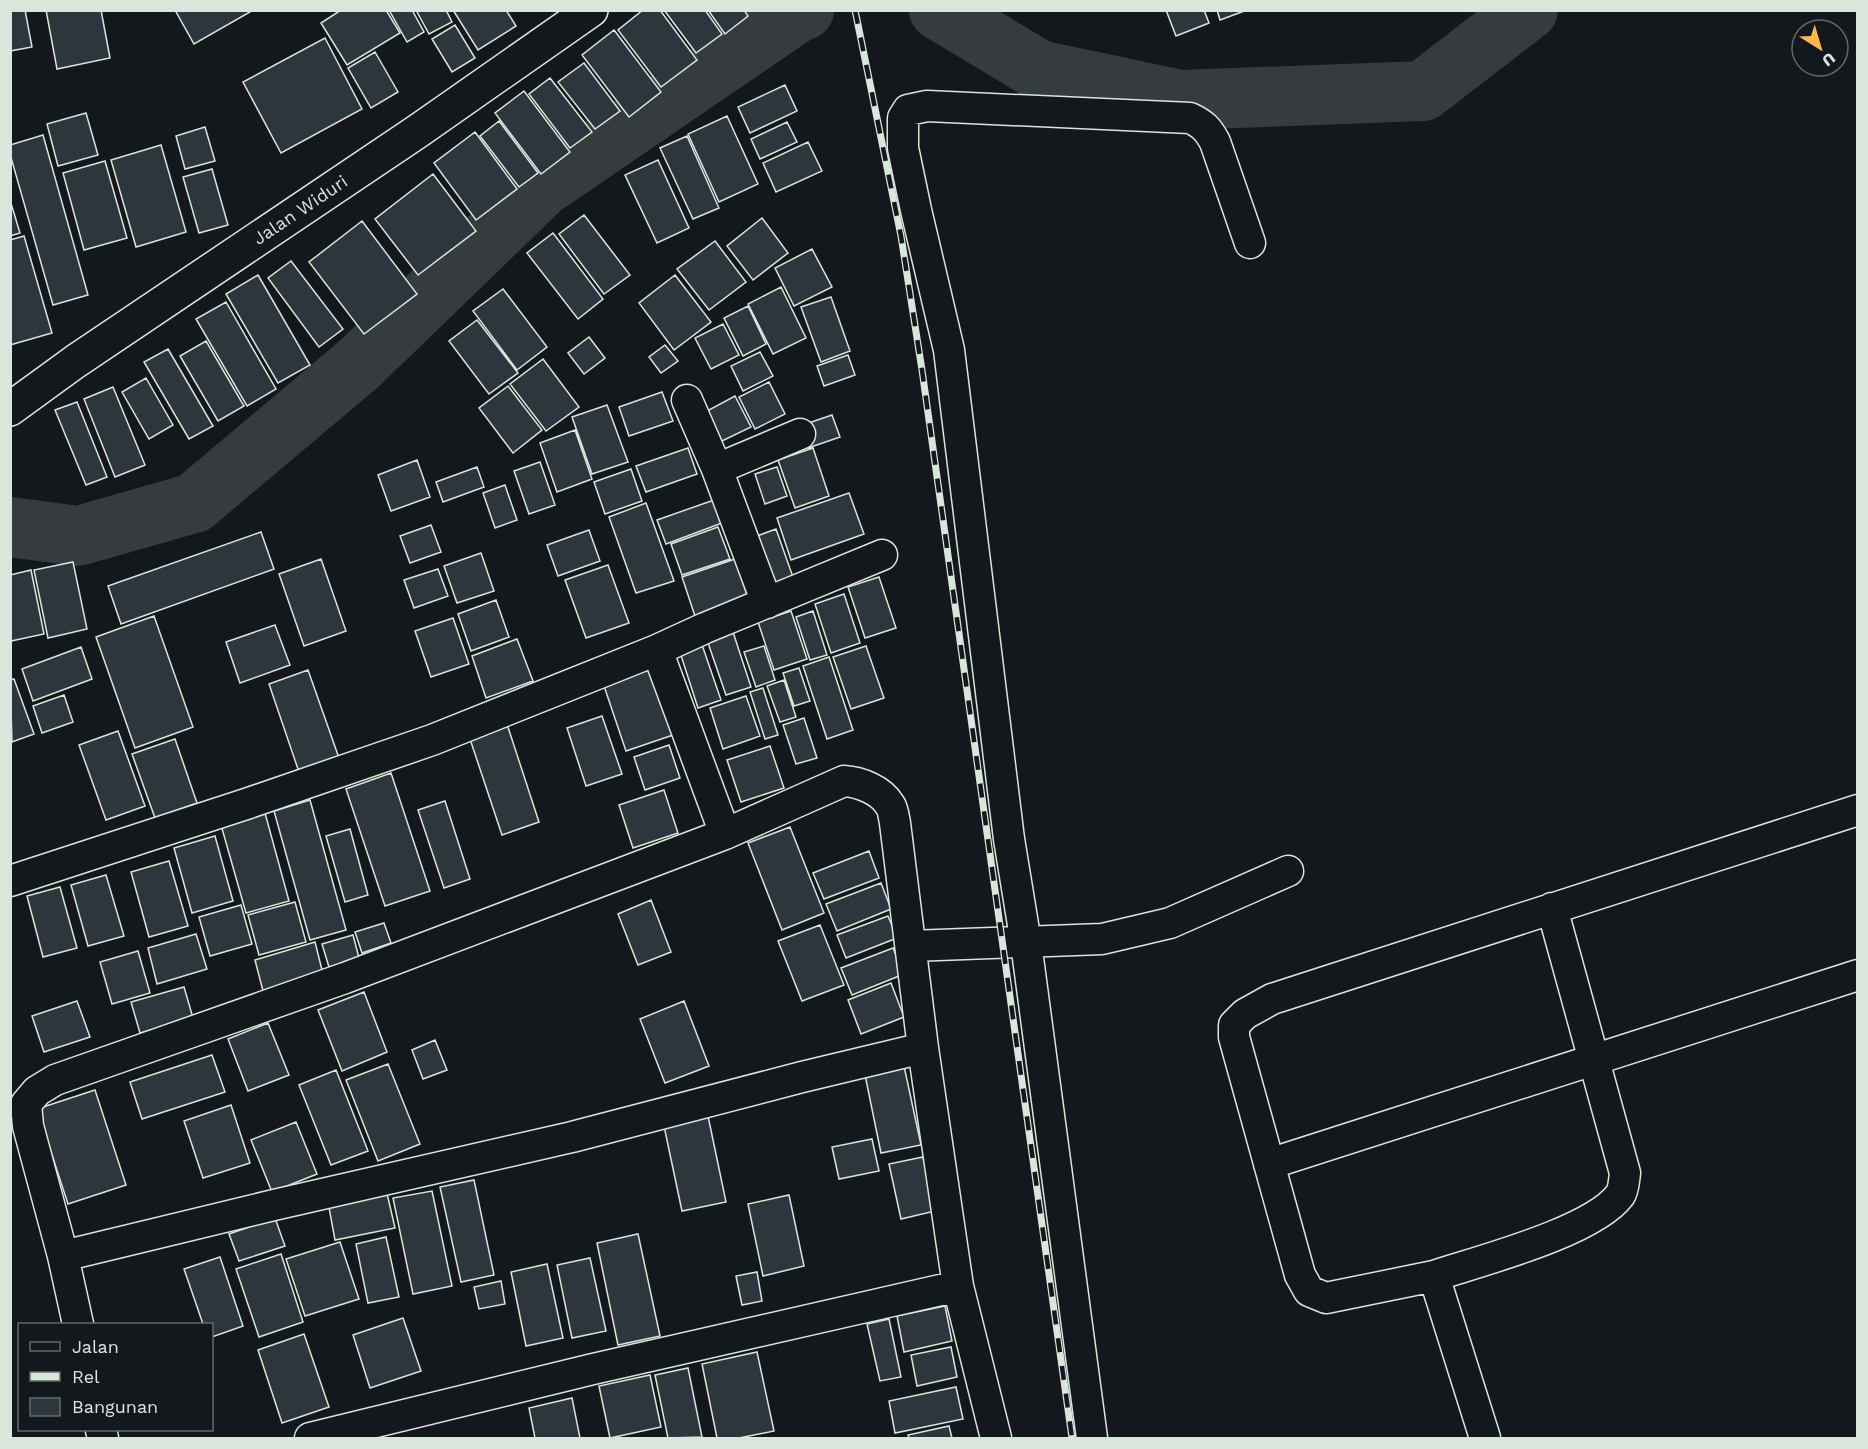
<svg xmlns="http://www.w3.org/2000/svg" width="1868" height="1449" viewBox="0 0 1868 1449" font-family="'Work Sans',sans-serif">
	<rect width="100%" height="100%" fill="#14181c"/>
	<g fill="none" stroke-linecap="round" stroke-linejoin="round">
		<path stroke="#363b3e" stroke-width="60" d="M 939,10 L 1039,70 L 1181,100 L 1423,91 L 1528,10
			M 10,527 L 78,536 L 194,503 L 360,363 L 542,187 L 798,12 L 804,10"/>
	</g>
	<path fill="#2c363c" stroke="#d8e6dc" stroke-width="1.5" d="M 10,10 L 25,10 L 32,47 L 10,51 Z
		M 46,10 L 101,10 L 110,58 L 57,69 Z
		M 175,10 L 249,10 L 250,12 L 194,44 Z
		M 341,10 L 386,10 L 400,33 L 347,65 L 321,23 Z
		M 389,10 L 412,10 L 424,32 L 407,42 Z
		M 416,10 L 446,10 L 452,22 L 429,34 Z
		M 453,10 L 506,10 L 516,26 L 478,50 Z
		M 643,10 L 660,10 L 697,60 L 661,87 L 618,30 Z
		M 664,10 L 705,10 L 722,34 L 696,53 Z
		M 708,10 L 744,10 L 748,16 L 725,34 Z
		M 1166,10 L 1204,10 L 1209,23 L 1176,36 Z
		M 1217,10 L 1247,10 L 1220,20 Z
		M 455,25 L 475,58 L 452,72 L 432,39 Z
		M 614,30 L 661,92 L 629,117 L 582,55 Z
		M 325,38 L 362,109 L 281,153 L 243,82 Z
		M 375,52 L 398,92 L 371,108 L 348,68 Z
		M 584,63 L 620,111 L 595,129 L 558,82 Z
		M 550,78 L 592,132 L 570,148 L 529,94 Z
		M 785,85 L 797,111 L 750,133 L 738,107 Z
		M 524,91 L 570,152 L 541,174 L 495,113 Z
		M 86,113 L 98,155 L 58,166 L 47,124 Z
		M 727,116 L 758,184 L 719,202 L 688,134 Z
		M 499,121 L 538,173 L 519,187 L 480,136 Z
		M 787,122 L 797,142 L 760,159 L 751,139 Z
		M 205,127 L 215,161 L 185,169 L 176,136 Z
		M 475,132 L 517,189 L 476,220 L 434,163 Z
		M 43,135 L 88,295 L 53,305 L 10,154 L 10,145 Z
		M 687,136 L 719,208 L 693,219 L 660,148 Z
		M 808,142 L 822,171 L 776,192 L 763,163 Z
		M 161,145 L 186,232 L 136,247 L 111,160 Z
		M 658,160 L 689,228 L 657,243 L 625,175 Z
		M 105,161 L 127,238 L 84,250 L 63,173 Z
		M 212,169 L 228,225 L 199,233 L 183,177 Z
		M 433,174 L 476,231 L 418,275 L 375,219 Z
		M 10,200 L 20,233 L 10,236 Z
		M 584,215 L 630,275 L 604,294 L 559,234 Z
		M 762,218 L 788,253 L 753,280 L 727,246 Z
		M 362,221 L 417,294 L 364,334 L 309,262 Z
		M 553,233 L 603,299 L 578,319 L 527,253 Z
		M 24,236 L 52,333 L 10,345 L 10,240 Z
		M 715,241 L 746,282 L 709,310 L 677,269 Z
		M 812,249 L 832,287 L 794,306 L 775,268 Z
		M 291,261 L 343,329 L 319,347 L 268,278 Z
		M 258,275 L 310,365 L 278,383 L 226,294 Z
		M 675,275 L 711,322 L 674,350 L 639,303 Z
		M 781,287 L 806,338 L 773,354 L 748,304 Z
		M 503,289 L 547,347 L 517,370 L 473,311 Z
		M 831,297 L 850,351 L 821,362 L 801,307 Z
		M 226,302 L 276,389 L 247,406 L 196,319 Z
		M 748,306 L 766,344 L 743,356 L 724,318 Z
		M 477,320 L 518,373 L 489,394 L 449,341 Z
		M 723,324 L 739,355 L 711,369 L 695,338 Z
		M 589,337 L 605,358 L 584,374 L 568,353 Z
		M 206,341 L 244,406 L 218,421 L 180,356 Z
		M 665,345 L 678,361 L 661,373 L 649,357 Z
		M 168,349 L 213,426 L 189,439 L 144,362 Z
		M 760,352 L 773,376 L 743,391 L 731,366 Z
		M 848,355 L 855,375 L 824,386 L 817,366 Z
		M 543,359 L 579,407 L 546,431 L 510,384 Z
		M 146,378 L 173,425 L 149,439 L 122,392 Z
		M 769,382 L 785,414 L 755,429 L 739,397 Z
		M 508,386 L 542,430 L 513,453 L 479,408 Z
		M 113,387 L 145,465 L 115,477 L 84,399 Z
		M 662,392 L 673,421 L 629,436 L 619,407 Z
		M 735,396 L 751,427 L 722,441 L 707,411 Z
		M 77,402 L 107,477 L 86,485 L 55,410 Z
		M 607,405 L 628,462 L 592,474 L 572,417 Z
		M 832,415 L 840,437 L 808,448 L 800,426 Z
		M 575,430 L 592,479 L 557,492 L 540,443 Z
		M 688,448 L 697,474 L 646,492 L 636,466 Z
		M 813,448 L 829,496 L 795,508 L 778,460 Z
		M 417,460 L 430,497 L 391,511 L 378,475 Z
		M 540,462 L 555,505 L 529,514 L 514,471 Z
		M 477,467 L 484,487 L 443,502 L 436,482 Z
		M 777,467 L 787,496 L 765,504 L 755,474 Z
		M 631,469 L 642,501 L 605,514 L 594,482 Z
		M 505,485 L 517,520 L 495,528 L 483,493 Z
		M 849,493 L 864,534 L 791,560 L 777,518 Z
		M 714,500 L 722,523 L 666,544 L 657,520 Z
		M 646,503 L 674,581 L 636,593 L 609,517 Z
		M 431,525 L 441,552 L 410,563 L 400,536 Z
		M 718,527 L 730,559 L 682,575 L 671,544 Z
		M 776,529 L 793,577 L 775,584 L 757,536 Z
		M 589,530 L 600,561 L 558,576 L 547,545 Z
		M 261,532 L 274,569 L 121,624 L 108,586 Z
		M 481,553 L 494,591 L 457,603 L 444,566 Z
		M 321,559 L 346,631 L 304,646 L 279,574 Z
		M 735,559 L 748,598 L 695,616 L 682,577 Z
		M 73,562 L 87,629 L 48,638 L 34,570 Z
		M 608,565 L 629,623 L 586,638 L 565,580 Z
		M 438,569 L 448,596 L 414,608 L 404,580 Z
		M 31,570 L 44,634 L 11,641 L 10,575 Z
		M 879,577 L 896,628 L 865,638 L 848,587 Z
		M 844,594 L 860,643 L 831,653 L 815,604 Z
		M 496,600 L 509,637 L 471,651 L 458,614 Z
		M 791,611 L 807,659 L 774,670 L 758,622 Z
		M 813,611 L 827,655 L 810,660 L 796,617 Z
		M 154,616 L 193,727 L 135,748 L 96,637 Z
		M 453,618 L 469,664 L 431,677 L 415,631 Z
		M 275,625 L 290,665 L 240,683 L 226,642 Z
		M 733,632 L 751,687 L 726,695 L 707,640 Z
		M 699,636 L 721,700 L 698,708 L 677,643 Z
		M 517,639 L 533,681 L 486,698 L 472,656 Z
		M 764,646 L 775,680 L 756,687 L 744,652 Z
		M 866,646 L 884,698 L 851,709 L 833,657 Z
		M 81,647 L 92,679 L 33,701 L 22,669 Z
		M 829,657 L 853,730 L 827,739 L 803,666 Z
		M 654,667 L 676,734 L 626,751 L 603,683 Z
		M 799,668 L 810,701 L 794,706 L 783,673 Z
		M 308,670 L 339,758 L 299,772 L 269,684 Z
		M 14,679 L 34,734 L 12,742 L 10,680 Z
		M 784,680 L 796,717 L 780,722 L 767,686 Z
		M 763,688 L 778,735 L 765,739 L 750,692 Z
		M 64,695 L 73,722 L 42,733 L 33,706 Z
		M 746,696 L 760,736 L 723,749 L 710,708 Z
		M 602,716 L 622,774 L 586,786 L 567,728 Z
		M 505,718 L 539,822 L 502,835 L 467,730 Z
		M 804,718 L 817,758 L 796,764 L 783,725 Z
		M 118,731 L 145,806 L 106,820 L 79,745 Z
		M 175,739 L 197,803 L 155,818 L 132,754 Z
		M 669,745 L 680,778 L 645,790 L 634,757 Z
		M 770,746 L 784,788 L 741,802 L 727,760 Z
		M 391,773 L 430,891 L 385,906 L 346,789 Z
		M 664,790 L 678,833 L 633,848 L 619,805 Z
		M 310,800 L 346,930 L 310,940 L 274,811 Z
		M 445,801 L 470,879 L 444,888 L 418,810 Z
		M 265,813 L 289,901 L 246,913 L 221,825 Z
		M 790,827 L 824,913 L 782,930 L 748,843 Z
		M 350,829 L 368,895 L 345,902 L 326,836 Z
		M 215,836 L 233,901 L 192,913 L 174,848 Z
		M 869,851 L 879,878 L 824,899 L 813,873 Z
		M 169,861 L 188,926 L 149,937 L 131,872 Z
		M 106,875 L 124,936 L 88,946 L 71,885 Z
		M 881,883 L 891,909 L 837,931 L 826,904 Z
		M 60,887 L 77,948 L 43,957 L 27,896 Z
		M 651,900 L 671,952 L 638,965 L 618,914 Z
		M 295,902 L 306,942 L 259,955 L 248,915 Z
		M 241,905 L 252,944 L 210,956 L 199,917 Z
		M 888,916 L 897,938 L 846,958 L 837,935 Z
		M 384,923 L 391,943 L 362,953 L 355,932 Z
		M 820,925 L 844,985 L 802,1001 L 778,941 Z
		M 196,934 L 207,969 L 157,984 L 148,948 Z
		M 353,935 L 359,958 L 329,967 L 322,944 Z
		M 315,942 L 323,974 L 263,991 L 255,960 Z
		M 893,948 L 904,974 L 852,995 L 841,968 Z
		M 138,951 L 150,993 L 112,1004 L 100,962 Z
		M 891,983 L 904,1017 L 861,1034 L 848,1000 Z
		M 184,987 L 193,1018 L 140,1033 L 131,1002 Z
		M 364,992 L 387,1052 L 342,1071 L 318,1010 Z
		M 77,1001 L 90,1037 L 44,1052 L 32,1016 Z
		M 684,1001 L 709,1066 L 665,1083 L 640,1019 Z
		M 268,1023 L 289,1075 L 248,1091 L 228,1039 Z
		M 435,1040 L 447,1070 L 423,1079 L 412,1050 Z
		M 212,1055 L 225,1092 L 142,1119 L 130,1082 Z
		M 388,1064 L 420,1144 L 378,1161 L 346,1080 Z
		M 904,1066 L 921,1145 L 881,1153 L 865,1075 Z
		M 336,1070 L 368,1151 L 331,1165 L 299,1085 Z
		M 95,1090 L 126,1185 L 68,1204 L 37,1109 Z
		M 231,1105 L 250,1163 L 203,1178 L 184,1121 Z
		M 708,1116 L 726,1202 L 682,1211 L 664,1126 Z
		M 296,1122 L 317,1174 L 272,1192 L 251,1140 Z
		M 872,1139 L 879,1171 L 839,1179 L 832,1147 Z
		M 923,1157 L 935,1211 L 901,1219 L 889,1164 Z
		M 474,1180 L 494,1275 L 461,1282 L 440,1187 Z
		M 386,1189 L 395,1228 L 335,1240 L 328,1202 Z
		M 432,1191 L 452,1286 L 413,1294 L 393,1198 Z
		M 789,1195 L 804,1266 L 763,1276 L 748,1204 Z
		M 275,1218 L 285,1246 L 239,1261 L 229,1234 Z
		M 638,1234 L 660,1336 L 618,1345 L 597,1243 Z
		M 386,1237 L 399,1297 L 368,1303 L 356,1244 Z
		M 340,1242 L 359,1299 L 305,1316 L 286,1259 Z
		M 281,1254 L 303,1322 L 259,1337 L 236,1269 Z
		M 220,1257 L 243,1326 L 212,1337 L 212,1324 L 203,1324 L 184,1269 Z
		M 590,1258 L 606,1331 L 572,1338 L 557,1265 Z
		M 547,1264 L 563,1338 L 526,1346 L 511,1272 Z
		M 757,1272 L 762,1301 L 742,1305 L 736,1276 Z
		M 501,1281 L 505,1304 L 479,1309 L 474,1287 Z
		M 945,1306 L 952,1341 L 904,1352 L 897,1316 Z
		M 403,1318 L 421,1371 L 370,1388 L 353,1335 Z
		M 889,1319 L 901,1377 L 880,1381 L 867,1324 Z
		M 304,1334 L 329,1407 L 282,1423 L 258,1350 Z
		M 951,1347 L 957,1377 L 917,1386 L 911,1355 Z
		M 757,1352 L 774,1431 L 739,1438 L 717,1438 L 702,1364 Z
		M 688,1368 L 702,1437 L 668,1438 L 655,1375 Z
		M 650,1375 L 661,1427 L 610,1438 L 599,1386 Z
		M 956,1387 L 963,1419 L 895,1433 L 889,1401 Z
		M 572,1398 L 580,1438 L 535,1438 L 529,1408 Z
		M 949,1426 L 952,1438 L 909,1438 L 908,1435 Z"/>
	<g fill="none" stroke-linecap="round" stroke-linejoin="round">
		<defs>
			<path id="minor" d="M 687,400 L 717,469 L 767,603
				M 717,469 L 800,434
				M 657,650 L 725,834
				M 10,881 L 246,804 L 432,740 L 657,650 L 705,628 L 882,555
				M 911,946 L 1102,939 L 1170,923 L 1288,871
				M 1269,1164 L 1858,975
				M 63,1256 L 274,1205 L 572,1137 L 802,1077 L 923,1048
				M 1434,1276 C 1479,1261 1593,1232 1620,1195 C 1624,1189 1624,1180 1625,1173 L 1552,908
				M 78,1324 L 63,1256 L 28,1126 L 26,1104 L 37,1091 L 55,1080 L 345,978 L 725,834 L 844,781 C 860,782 881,790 890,805 C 893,809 894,818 895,823 L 923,1048 L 958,1286 L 996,1438
				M 101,1430 L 103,1438
				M 310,1438 L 593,1369 L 958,1286
				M 1092,1438 L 1026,943 L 1009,839 L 949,350 L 916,210 L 903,148 L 903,118 L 908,110 L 927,106 L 1190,118 C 1203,124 1208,129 1215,142 L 1250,243
				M 1485,1438 L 1434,1276 L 1326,1298 L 1309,1291 L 1300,1275 L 1234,1037 L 1234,1025 L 1245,1014 L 1272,999 L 1858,810"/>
			<g id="primary">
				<path id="s1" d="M 10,409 L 76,361 L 418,131 L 591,10"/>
			</g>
		</defs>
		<use href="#minor" stroke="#d8e6dc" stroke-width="33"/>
		<use href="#primary" stroke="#d8e6dc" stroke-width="36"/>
		<use href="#minor" stroke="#14181c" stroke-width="30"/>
		<use href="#primary" stroke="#14181c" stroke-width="33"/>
		<defs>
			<path id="rail" d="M 855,10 L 901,236 L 922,370 L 1072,1438"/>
		</defs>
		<use href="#rail" stroke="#d8e6dc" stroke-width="7"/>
		<use href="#rail" stroke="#14181c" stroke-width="4.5" stroke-dasharray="14" stroke-linecap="butt"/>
	</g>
	<g text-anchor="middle" stroke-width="4.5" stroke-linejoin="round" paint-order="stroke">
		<g font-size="18" fill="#d8e6dc" stroke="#14181c">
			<text dy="6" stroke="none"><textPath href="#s1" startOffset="352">Jalan Widuri</textPath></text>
		</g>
	</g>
	<rect width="1868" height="1449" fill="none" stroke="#d8e6dc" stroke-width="24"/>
	<rect x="18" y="1323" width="195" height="108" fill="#14181c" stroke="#626a69" stroke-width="1.5"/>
	<rect x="30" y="1342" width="30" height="9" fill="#14181c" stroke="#626a69" stroke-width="1.5"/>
	<text x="72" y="1353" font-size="18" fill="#d8e6dc">Jalan</text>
	<rect x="30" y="1372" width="30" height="9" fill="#d8e6dc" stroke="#626a69" stroke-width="1.5"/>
	<text x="72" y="1383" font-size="18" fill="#d8e6dc">Rel</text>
	<rect x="30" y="1398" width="30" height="18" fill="#2c363c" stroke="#626a69" stroke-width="1.5"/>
	<text x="72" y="1413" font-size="18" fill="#d8e6dc">Bangunan</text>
	<g transform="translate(1820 48) rotate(143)"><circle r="28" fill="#14181c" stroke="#626a69" stroke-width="1.5"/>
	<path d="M0-4.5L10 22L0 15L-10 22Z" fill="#ffb74d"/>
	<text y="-9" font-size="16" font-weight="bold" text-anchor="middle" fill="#d8e6dc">U</text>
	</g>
</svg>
